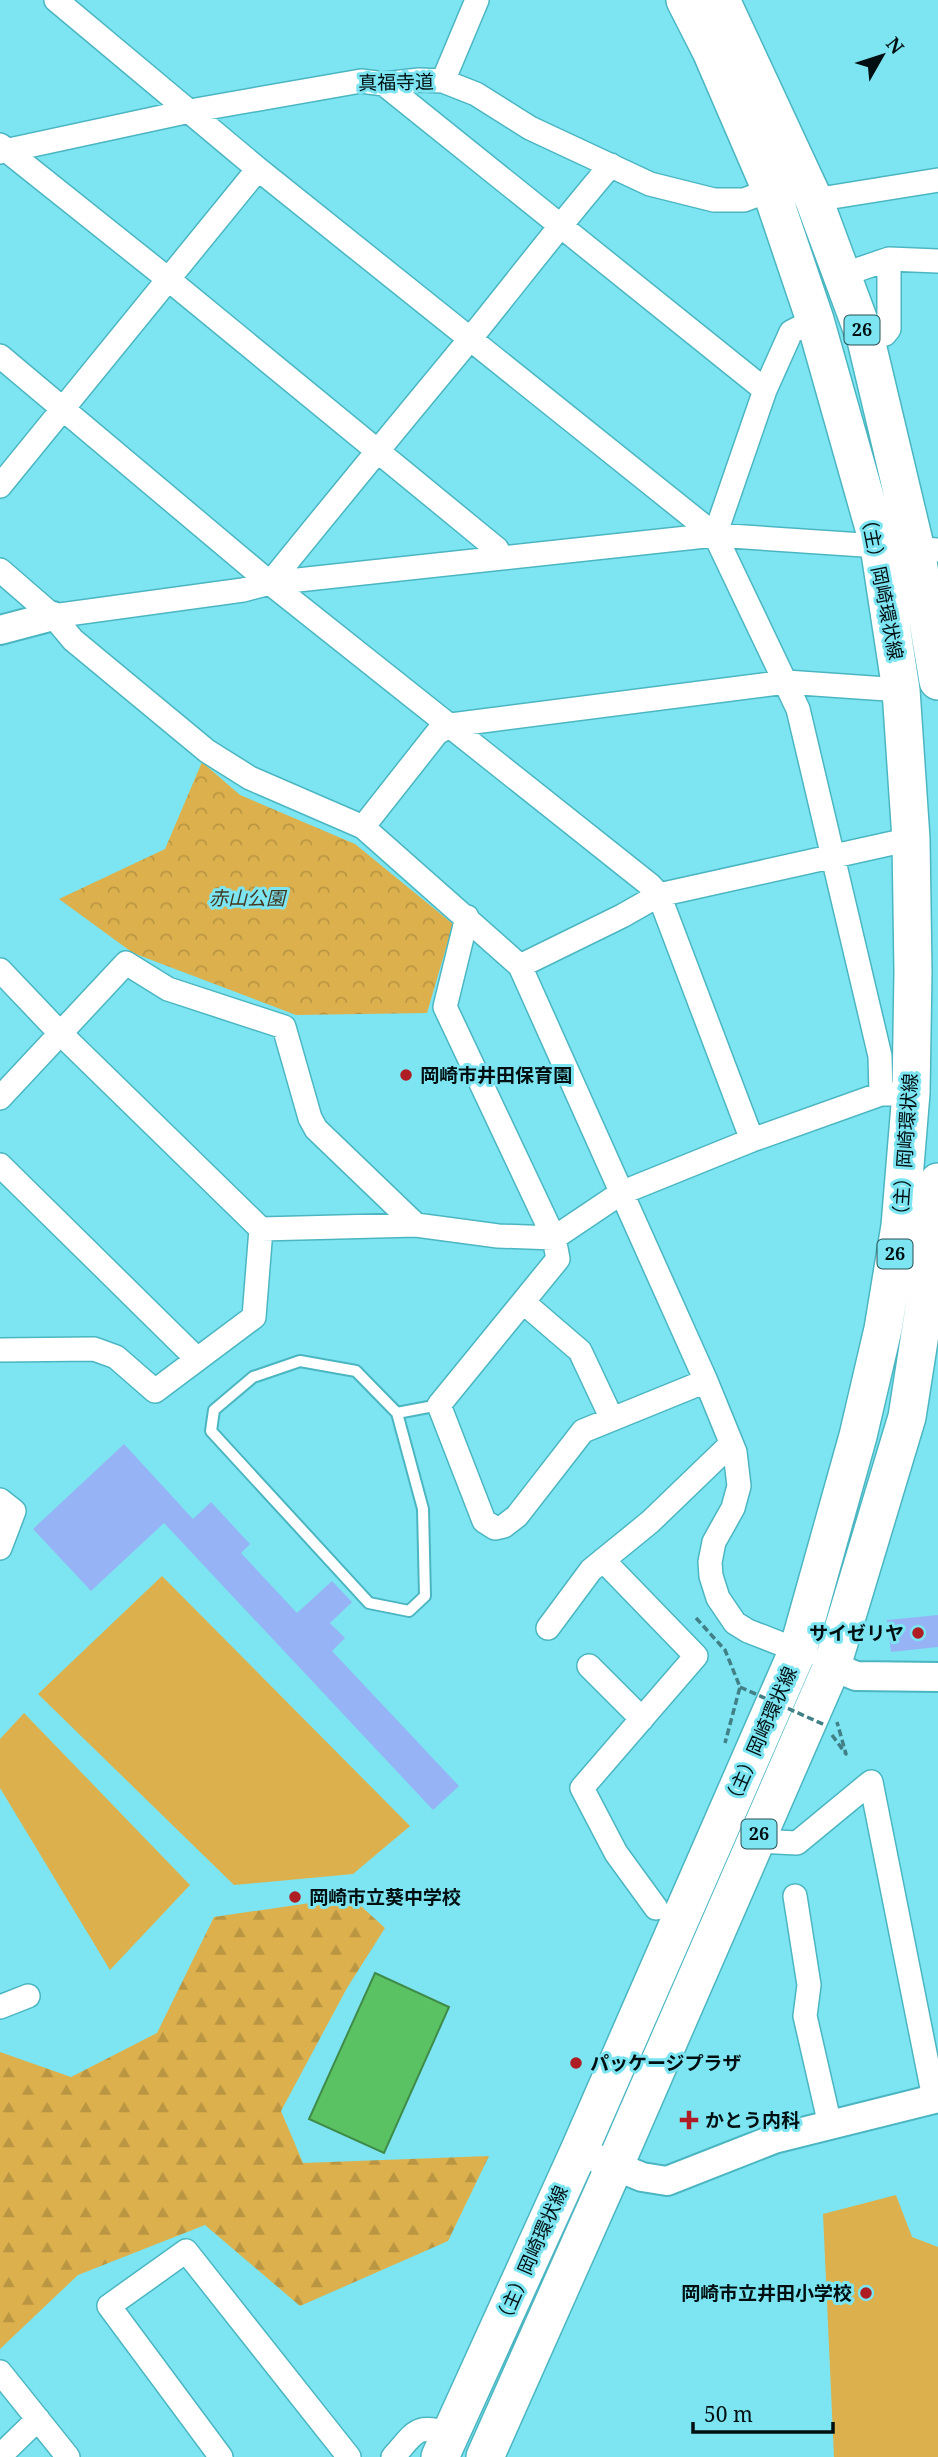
<svg xmlns="http://www.w3.org/2000/svg" width="938" height="2457" viewBox="0 0 938 2457" font-family="'Noto Serif','Noto Sans JP',serif">
	<defs>
		<pattern id="forest-firs" width="22" height="20" patternUnits="userSpaceOnUse" patternTransform="scale(1.75)"><rect width="22" height="20" fill="#dcb04d"/><path d="M5 1l3.5 6h-7zM16 11l3.5 6h-7z" fill="#bb9642"/></pattern>
		<pattern id="park-crowns" width="20" height="18" patternUnits="userSpaceOnUse" patternTransform="scale(1.75)"><rect width="20" height="18" fill="#dcb04d"/><path d="M2 6a3 3 0 1 1 6 0M12 15a3 3 0 1 1 6 0" fill="none" stroke="#bb9642"/></pattern>
	</defs>
	<rect width="100%" height="100%" fill="#7de5f1"/>
	<path fill="url(#forest-firs)" d="M 351,1897 L 385,1928 L 347,1988 L 281,2111 L 303,2163 L 489,2156 L 448,2241 L 300,2306 L 205,2225 L 78,2275 L 0,2349 L 0,2052 L 71,2077 L 157,2033 L 214,1917 Z"/>
	<path fill="url(#park-crowns)" d="M 202,762 L 240,795 L 355,844 L 453,924 L 427,1013 L 296,1015 L 133,953 L 59,899 L 165,849 Z"/>
	<path fill="#dcb04d" d="M 162,1576 L 410,1826 L 353,1874 L 234,1885 L 38,1694 Z
		M 24,1713 L 190,1885 L 110,1970 L 0,1788 L 0,1739 Z
		M 896,2195 L 912,2237 L 938,2247 L 938,2457 L 834,2457 L 823,2214 Z"/>
	<path fill="#5ac262" stroke="#3f8c4a" stroke-width="2" d="M 375,1973 L 449,2007 L 384,2153 L 309,2119 Z"/>
	<path fill="#96b4f5" d="M 124,1444 L 193,1519 L 211,1502 L 250,1544 L 241,1553 L 297,1613 L 332,1581 L 352,1602 L 330,1623 L 345,1638 L 332,1651 L 459,1786 L 433,1810 L 164,1523 L 91,1591 L 33,1529 Z
		M 938,1615 L 938,1647 L 891,1652 L 887,1620 Z"/>
	<g fill="none" stroke-linecap="round" stroke-linejoin="round">
		<defs>
			<path id="service" d="M 397,1413 L 356,1371 L 300,1361 L 253,1377 L 214,1410 L 211,1431 L 369,1603 L 409,1611 L 425,1596 L 423,1509 L 397,1413 L 439,1405"/>
			<path id="minor" d="M 56,0 L 258,169 L 715,535 L 798,709 L 880,1056 L 881,1094
				M 443,81 L 477,0
				M 384,84 L 765,390
				M 0,145 L 168,279 L 497,549 L 500,558
				M 0,152 L 190,111 L 361,81 L 384,84 L 419,80 L 443,81 L 476,94 L 530,128 L 650,184 L 714,200 L 744,200 L 771,190
				M 814,200 L 938,180
				M 842,275 L 889,259 L 938,261
				M 866,340 L 885,334 L 889,329 L 889,259
				M 0,356 L 270,583 L 650,885 L 659,895 L 752,1140
				M 0,486 L 258,169
				M 715,535 L 765,390 L 791,332 L 815,320
				M 0,570 L 53,616 L 73,640 L 207,751 L 250,778 L 363,827 L 520,966 L 706,1381 L 735,1452 L 739,1486 L 733,1508 L 714,1542 L 710,1562 L 711,1576 L 718,1598 L 735,1623 L 748,1631 L 807,1654
				M 270,583 C 336,501 403,420 470,339 C 517,281 562,222 611,165
				M 53,616 L 243,590 L 270,583 L 715,535 L 938,550
				M 363,827 L 437,733 L 451,725 L 786,682 L 901,690
				M 467,917 L 445,1007 L 554,1238 L 558,1259 L 439,1405 L 484,1521 L 495,1528 L 504,1526 L 517,1516 L 583,1431 L 706,1381
				M 520,966 L 622,916 L 659,895 L 911,839
				M 0,970 L 60,1033 L 261,1229 L 416,1225 L 498,1236 L 554,1238 L 621,1193 L 752,1140 L 881,1094 L 894,1094
				M 0,1098 L 126,963 L 168,989 L 284,1027 L 310,1118 L 316,1129 L 416,1225
				M 0,1165 L 196,1358
				M 523,1302 L 580,1351 L 612,1419
				M 0,1350 L 94,1349 L 116,1357 L 155,1391 L 254,1317 L 261,1229
				M 0,1500 L 14,1511 L 0,1548
				M 603,1560 L 696,1656 L 582,1788 L 616,1853 L 656,1908
				M 548,1628 L 591,1570 L 650,1522 L 731,1444
				M 589,1666 L 642,1719
				M 756,1841 L 797,1843 L 871,1782 L 934,2098
				M 795,1896 L 809,1985 L 805,2016 L 830,2125
				M 0,2007 L 28,1996
				M 0,2372 L 68,2457
				M 0,2456 L 38,2419
				M 221,2457 L 109,2306 L 186,2251 L 349,2457
				M 393,2457 C 416,2432 415,2423 451,2434"/>
			<path id="tertiary" d="M 0,630 L 53,616
				M 832,1666 L 856,1676 L 938,1677
				M 598,2159 L 642,2177 L 667,2181 L 774,2139 L 938,2098"/>
			<path id="primary" d="M 721,0 L 814,200 L 866,340 L 916,550 L 938,681
				M 440,2457 L 579,2151 L 798,1650 L 858,1436 L 883,1329 L 900,1226 L 911,1093 L 913,972 L 911,839 L 901,690 L 879,546 L 815,320 L 771,190 L 711,51 L 685,0
				M 485,2457 L 614,2167 L 832,1666 L 907,1417 L 927,1289 L 938,1182"/>
		</defs>
		<use href="#service" stroke="#4bb6c1" stroke-width="14"/>
		<use href="#minor" stroke="#4bb6c1" stroke-width="26"/>
		<use href="#tertiary" stroke="#4bb6c1" stroke-width="32"/>
		<use href="#primary" stroke="#4bb6c1" stroke-width="40"/>
		<path stroke="#428087" stroke-width="3.5" stroke-dasharray="7 3.5" stroke-linecap="butt" d="M 696,1618 L 725,1650 L 740,1687 L 725,1743
			M 832,1735 L 846,1754 L 837,1722"/>
		<use href="#service" stroke="#fff" stroke-width="10"/>
		<use href="#minor" stroke="#fff" stroke-width="23"/>
		<use href="#tertiary" stroke="#fff" stroke-width="28"/>
		<use href="#primary" stroke="#fff" stroke-width="37"/>
		<path stroke="#428087" stroke-width="3.5" stroke-dasharray="7 3.5" stroke-linecap="butt" d="M 740,1687 L 825,1725"/>
	</g>
	<g fill="#ae1c24" stroke="#7de5f1" stroke-width="2.5">
		<circle cx="406" cy="1075" r="7"/>
		<circle cx="918" cy="1633" r="7"/>
		<circle cx="295" cy="1897" r="7"/>
		<circle cx="576" cy="2063" r="7"/>
		<path d="M685.5 2109.5h7v7h7v7h-7v7h-7v-7h-7v-7h7z"/>
		<circle cx="866" cy="2293" r="7"/>
	</g>
	<g text-anchor="middle" stroke-width="6" stroke-linejoin="round" paint-order="stroke">
		<g fill="#7de5f1" stroke="#264f54" stroke-width="2">
			<rect x="844.5" y="315.5" width="35" height="29" rx="5"/>
			<rect x="877.5" y="1239.5" width="35" height="29" rx="5"/>
			<rect x="741.5" y="1819.5" width="35" height="29" rx="5"/>
		</g>
		<g font-size="18" font-weight="bold" fill="#000f11">
			<text x="862" y="336">26</text>
			<text x="895" y="1260">26</text>
			<text x="759" y="1840">26</text>
		</g>
		<g font-size="19" fill="#000f11" stroke="#7de5f1">
			<text transform="translate(396 82) rotate(-1)" y="7">真福寺道</text>
			<text transform="translate(882 585) rotate(79)" y="7">（主）岡崎環状線</text>
			<text transform="translate(905 1149) rotate(-86)" y="7">（主）岡崎環状線</text>
			<text transform="translate(760 1737) rotate(-66)" y="7">（主）岡崎環状線</text>
			<text transform="translate(531 2256) rotate(-66)" y="7">（主）岡崎環状線</text>
		</g>
		<g font-size="19" font-style="italic" fill="#423721" stroke="#7de5f1">
			<text x="247" y="905">赤山公園</text>
		</g>
		<g font-size="19" font-weight="bold" fill="#000f11" stroke="#7de5f1" text-anchor="start">
			<text x="420" y="1082">岡崎市井田保育園</text>
			<text x="904" y="1640" text-anchor="end">サイゼリヤ</text>
			<text x="309" y="1904">岡崎市立葵中学校</text>
			<text x="590" y="2070">パッケージプラザ</text>
			<text x="705" y="2127">かとう内科</text>
			<text x="852" y="2300" text-anchor="end">岡崎市立井田小学校</text>
		</g>
	</g>
	<g transform="translate(882 56) rotate(51)" stroke="#7de5f1" stroke-width="5" paint-order="stroke">
	<path d="M0-5L12 26L0 18L-12 26Z" fill="#000f11"/>
	<text y="-10" font-size="19" font-weight="bold" text-anchor="middle" fill="#000f11">N</text>
	</g>
	<path d="M693 2422v10h140v-10" fill="none" stroke="#000f11" stroke-width="3.5"/>
	<text x="704" y="2422" font-size="21" fill="#000f11" stroke="#7de5f1" stroke-width="5" paint-order="stroke">50 m</text>
</svg>
